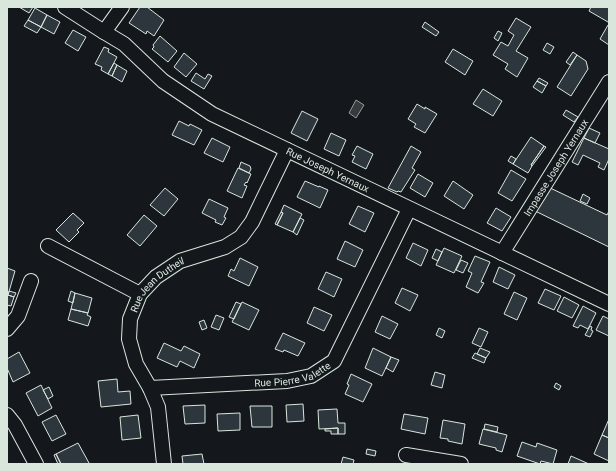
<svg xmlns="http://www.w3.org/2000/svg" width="616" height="471" viewBox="0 0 616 471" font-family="Roboto,sans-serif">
	<rect width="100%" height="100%" fill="#14181c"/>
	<path fill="#363b3e" stroke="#939e99" d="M 356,100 L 364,105 L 356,118 L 349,113 Z"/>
	<path fill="#2c363c" stroke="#d8e6dc" d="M 19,7 L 33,7 L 29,13 Z
		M 140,7 L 147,7 L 164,20 L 154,36 L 147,31 L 146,34 L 129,23 Z
		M 591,7 L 609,7 L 609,21 L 608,22 L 589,11 Z
		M 35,8 L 47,15 L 41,27 L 28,20 Z
		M 47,15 L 60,22 L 54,34 L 41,27 Z
		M 516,18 L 531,27 L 516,51 L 528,58 L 517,77 L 505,69 L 508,64 L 493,55 L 501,42 L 508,46 L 514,35 L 508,31 Z
		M 28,20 L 41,27 L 37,33 L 24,26 Z
		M 425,22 L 439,32 L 436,36 L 422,27 Z
		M 608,25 L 609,26 L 609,45 L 600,39 Z
		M 73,30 L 86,37 L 78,51 L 65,43 Z
		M 498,31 L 502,33 L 498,41 L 494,38 Z
		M 160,36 L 177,51 L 168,62 L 152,49 L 154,47 L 153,45 Z
		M 547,43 L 554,47 L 550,54 L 543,50 Z
		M 104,47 L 109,49 L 108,52 L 117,57 L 108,74 L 101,70 L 102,67 L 95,64 Z
		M 453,49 L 473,61 L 465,75 L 445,62 Z
		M 573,52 L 577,55 L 570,65 L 566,62 Z
		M 184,53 L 197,64 L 186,77 L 174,67 Z
		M 577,55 L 586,61 L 588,69 L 571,96 L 557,87 Z
		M 114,63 L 117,65 L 112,76 L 108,74 Z
		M 117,65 L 127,71 L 122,82 L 112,76 Z
		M 196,73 L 205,79 L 208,74 L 212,76 L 204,89 L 191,81 Z
		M 539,78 L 548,83 L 546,86 L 537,81 Z
		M 537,81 L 546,86 L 542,93 L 533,87 Z
		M 483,89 L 502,101 L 493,116 L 473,104 Z
		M 417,104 L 425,109 L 425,107 L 437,114 L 425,133 L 414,127 L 416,124 L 408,119 Z
		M 566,110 L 578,117 L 574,122 L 563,115 Z
		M 302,111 L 318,119 L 307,141 L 291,133 Z
		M 179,121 L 189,126 L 190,124 L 202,130 L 194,145 L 172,135 Z
		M 589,128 L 600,133 L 595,143 L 584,138 Z
		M 331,133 L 346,140 L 339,156 L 324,149 Z
		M 531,137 L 544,146 L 531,165 L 532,166 L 528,173 L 513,164 Z
		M 212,138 L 230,147 L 223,162 L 204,153 Z
		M 584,138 L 609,149 L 609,159 L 604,170 L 598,167 L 600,163 L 583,155 L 578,165 L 572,162 Z
		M 357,146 L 373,154 L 366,169 L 352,162 L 355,156 L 352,155 Z
		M 411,146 L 421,152 L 412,168 L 415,170 L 401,192 L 398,191 L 397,192 L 388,188 Z
		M 544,146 L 546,147 L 532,166 L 531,165 Z
		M 511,156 L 516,159 L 513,164 L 508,161 Z
		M 241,162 L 250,166 L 251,169 L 249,173 L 239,168 Z
		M 238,168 L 251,174 L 247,183 L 246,182 L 244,185 L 247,186 L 242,198 L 227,191 Z
		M 511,170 L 526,179 L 512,201 L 498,193 Z
		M 418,174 L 433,183 L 425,197 L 410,188 Z
		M 305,181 L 319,187 L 319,186 L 328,190 L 320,208 L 297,197 Z
		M 453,181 L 473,195 L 464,209 L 444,196 Z
		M 546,186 L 607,215 L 609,211 L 609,247 L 531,209 Z
		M 165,188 L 178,199 L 164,216 L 150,205 Z
		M 583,194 L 590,198 L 587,204 L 580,201 Z
		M 209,199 L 228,208 L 224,217 L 226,218 L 222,225 L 215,222 L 216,220 L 202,213 Z
		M 284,205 L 302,214 L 293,232 L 277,225 L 283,213 L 281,212 Z
		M 358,206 L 374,213 L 365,232 L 349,224 Z
		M 496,208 L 511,217 L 502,231 L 487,223 Z
		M 281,212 L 283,213 L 277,225 L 275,224 Z
		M 73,213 L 84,223 L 77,230 L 79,232 L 69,242 L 56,230 Z
		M 144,215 L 157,226 L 140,246 L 127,235 Z
		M 300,218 L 304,220 L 297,235 L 293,232 Z
		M 345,241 L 363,250 L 355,267 L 337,259 Z
		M 413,243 L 428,250 L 421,266 L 406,258 Z
		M 444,248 L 462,256 L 454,273 L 436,265 Z
		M 436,249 L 442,252 L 438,261 L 432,258 Z
		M 475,256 L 490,262 L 481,282 L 484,283 L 478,293 L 466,287 L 472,273 L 468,271 Z
		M 240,258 L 258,267 L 249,286 L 228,276 L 231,269 L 234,271 Z
		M 461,260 L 468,263 L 463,273 L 456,270 Z
		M 499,267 L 515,275 L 508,289 L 493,282 Z
		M 7,268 L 15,271 L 8,295 L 14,297 L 11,306 L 7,305 Z
		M 326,272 L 342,279 L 334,297 L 318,289 Z
		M 402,288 L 418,295 L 410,311 L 395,303 Z
		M 545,289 L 561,296 L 554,310 L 538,303 Z
		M 9,291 L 16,293 L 14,297 L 8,295 Z
		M 71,291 L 75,293 L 73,303 L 68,301 Z
		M 514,292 L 527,298 L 517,320 L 504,314 Z
		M 75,293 L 92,298 L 88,313 L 71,309 Z
		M 564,297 L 579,305 L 572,318 L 557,311 Z
		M 236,302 L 241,304 L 234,319 L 229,317 Z
		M 242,302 L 259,310 L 249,330 L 232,322 Z
		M 583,306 L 596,313 L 588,329 L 580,325 L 578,328 L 573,326 Z
		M 314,307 L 332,315 L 324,331 L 307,323 Z
		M 71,309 L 88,313 L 87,315 L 91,317 L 88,326 L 68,320 Z
		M 216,315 L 224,318 L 219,330 L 211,327 Z
		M 382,316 L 398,324 L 390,339 L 375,332 Z
		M 603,316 L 609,319 L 609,336 L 596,330 Z
		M 204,320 L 207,328 L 202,330 L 199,322 Z
		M 590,326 L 592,327 L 591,330 L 593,331 L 590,337 L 585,335 Z
		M 439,328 L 445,331 L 442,338 L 436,335 Z
		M 479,328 L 488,332 L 481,347 L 472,343 Z
		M 283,333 L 305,343 L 298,356 L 284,350 L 283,352 L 275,349 Z
		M 164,343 L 181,351 L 184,346 L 200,354 L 194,368 L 180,361 L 177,367 L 157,358 Z
		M 373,348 L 391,357 L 382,376 L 365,368 Z
		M 480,348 L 490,352 L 486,358 L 477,354 Z
		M 19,352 L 30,373 L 13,382 L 7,368 L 7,359 Z
		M 475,353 L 486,358 L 484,363 L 472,358 Z
		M 391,357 L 399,360 L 393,372 L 386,368 Z
		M 435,372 L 445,375 L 442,388 L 431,385 Z
		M 351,374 L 372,384 L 363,402 L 345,394 L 349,385 L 347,384 Z
		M 117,379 L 118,392 L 130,391 L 131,404 L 101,407 L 98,381 Z
		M 556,383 L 561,386 L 559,390 L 554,387 Z
		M 41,385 L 52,408 L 38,416 L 26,393 Z
		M 49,387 L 53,396 L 48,399 L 43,390 Z
		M 303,404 L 304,421 L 287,422 L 286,405 Z
		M 205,405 L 205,423 L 185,424 L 183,406 Z
		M 250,406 L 272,406 L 272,427 L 252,427 Z
		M 337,409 L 338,423 L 345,423 L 345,434 L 338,434 L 338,428 L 319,429 L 318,410 Z
		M 240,413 L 240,430 L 218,431 L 217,414 Z
		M 404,414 L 428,418 L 425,434 L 401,429 Z
		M 56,415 L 66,434 L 52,441 L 42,422 Z
		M 138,415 L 141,438 L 122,440 L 120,417 Z
		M 609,419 L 609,438 L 602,435 Z
		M 443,420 L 465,424 L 462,444 L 448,441 L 448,439 L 440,438 Z
		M 485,424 L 498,427 L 497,432 L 484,429 Z
		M 338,428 L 338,434 L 331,434 L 331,431 L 325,431 L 325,429 Z
		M 483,429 L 507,435 L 502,452 L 496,450 L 496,448 L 479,444 Z
		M 602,435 L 609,438 L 609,461 L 594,454 Z
		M 522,442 L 536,447 L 537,443 L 557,450 L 553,464 L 541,461 L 540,464 L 517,456 Z
		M 78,443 L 89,463 L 87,464 L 61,464 L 56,454 Z
		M 367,449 L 376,451 L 375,456 L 366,454 Z
		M 56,454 L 61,464 L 58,464 L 54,455 Z
		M 202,454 L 204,464 L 183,464 L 182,456 Z
		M 571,456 L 589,464 L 568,464 Z
		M 343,457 L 354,460 L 353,464 L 341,464 Z"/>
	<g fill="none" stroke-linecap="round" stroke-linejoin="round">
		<defs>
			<g id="minor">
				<path id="s1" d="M 65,7 L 104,32 L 124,44 L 163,81 L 212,114 L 609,304"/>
				<path d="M 104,32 L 122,7"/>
				<path d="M 48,246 L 140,294"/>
				<path id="s2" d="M 502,253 L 609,82"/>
				<path d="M 7,329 L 18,316 L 31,281"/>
				<path id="s3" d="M 150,388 L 287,381 L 311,376 L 334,361 L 409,209"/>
				<path d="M 7,415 L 15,425 L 36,464"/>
				<path d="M 406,455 L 461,464"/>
				<path id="s4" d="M 164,464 L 158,407 L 150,388 L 136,364 L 129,339 L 130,319 L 140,294 L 156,277 L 180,261 L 225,247 L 241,237 L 252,222 L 287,150"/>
			</g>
		</defs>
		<use href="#minor" stroke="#d8e6dc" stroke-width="16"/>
		<use href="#minor" stroke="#14181c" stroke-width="14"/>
	</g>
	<g text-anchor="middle" stroke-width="3" stroke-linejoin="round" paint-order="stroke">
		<g font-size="10" fill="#d8e6dc" stroke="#14181c">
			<text dy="4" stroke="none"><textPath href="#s2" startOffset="101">Impasse Joseph Yernaux</textPath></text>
			<text dy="4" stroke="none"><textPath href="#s1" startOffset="311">Rue Joseph Yernaux</textPath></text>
			<text dy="4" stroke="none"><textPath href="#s4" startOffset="197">Rue Jean Dutheil</textPath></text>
			<text dy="4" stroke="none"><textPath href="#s3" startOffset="144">Rue Pierre Valette</textPath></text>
		</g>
	</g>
	<rect width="616" height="471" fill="none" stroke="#d8e6dc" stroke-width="16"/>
</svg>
